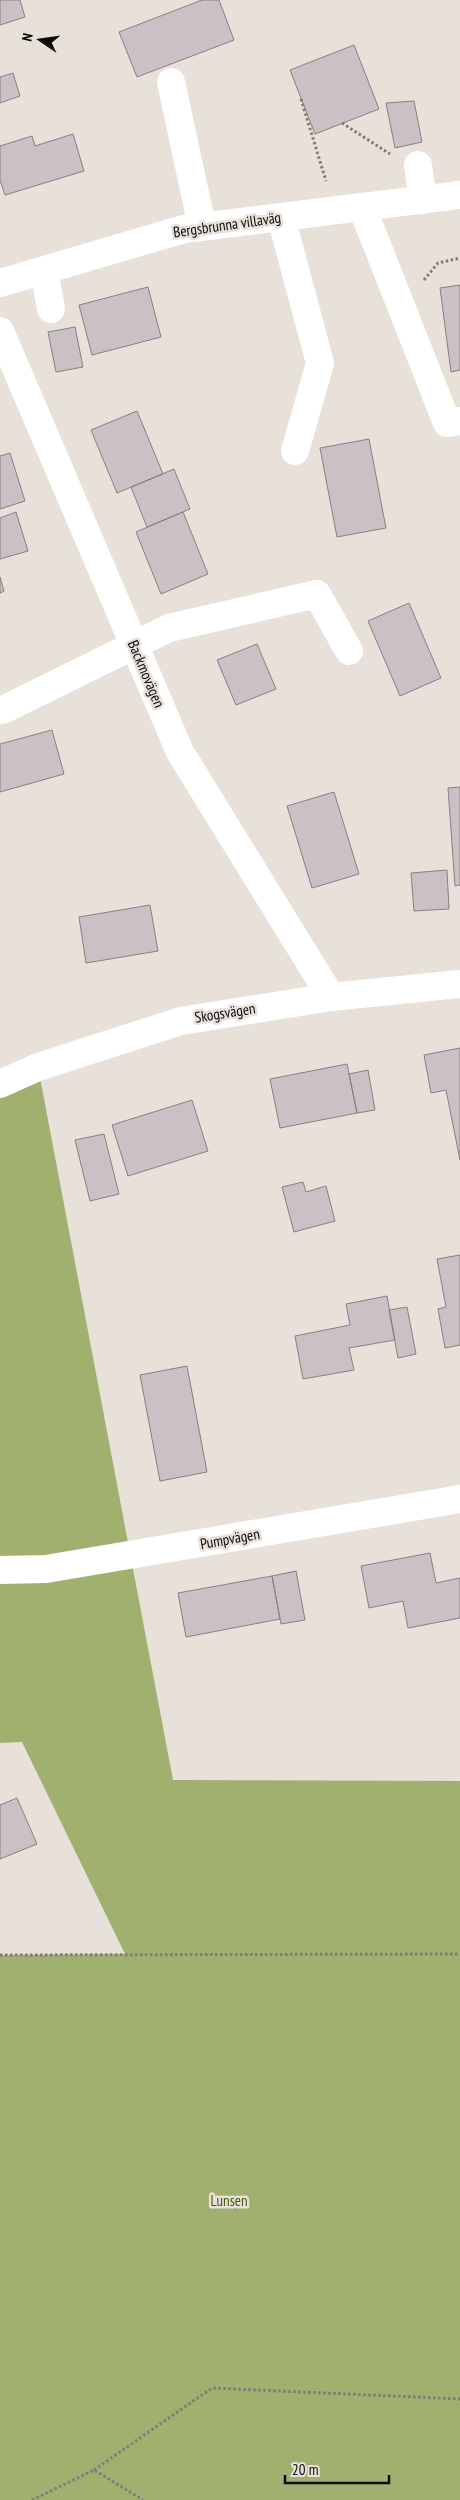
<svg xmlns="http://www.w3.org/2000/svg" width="460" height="2500" viewBox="0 0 460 2500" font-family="'PT Sans Narrow',sans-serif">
	<rect width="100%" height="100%" fill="#e8e1da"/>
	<path fill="#9fb06f" d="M 38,1067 L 173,1780 L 460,1781 L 460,2500 L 0,2500 L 0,1955 L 125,1954 L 22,1742 L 0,1743 L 0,1084 Z"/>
	<path fill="#cac1c5" stroke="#887f83" d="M 0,0 L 20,0 L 25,17 L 0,25 Z
		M 202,0 L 219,0 L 234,40 L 137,77 L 119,32 Z
		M 354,45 L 379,109 L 315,134 L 290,70 Z
		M 13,73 L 20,96 L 0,103 L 0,77 Z
		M 414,101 L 422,142 L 395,148 L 386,103 Z
		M 73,134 L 84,171 L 5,195 L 0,180 L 0,146 L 32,136 L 35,146 Z
		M 460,285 L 460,370 L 451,372 L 440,288 Z
		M 148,287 L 161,337 L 92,355 L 79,305 Z
		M 75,327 L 83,367 L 56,372 L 48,332 Z
		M 137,411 L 163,474 L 117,493 L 91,430 Z
		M 369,439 L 386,528 L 337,537 L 320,448 Z
		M 10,453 L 25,501 L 0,509 L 0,456 Z
		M 174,469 L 190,509 L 147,527 L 131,487 Z
		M 16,512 L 28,551 L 0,559 L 0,518 Z
		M 183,512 L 208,574 L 161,594 L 136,532 Z
		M 0,577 L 4,591 L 0,593 Z
		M 409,603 L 441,678 L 400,696 L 368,621 Z
		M 257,644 L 276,689 L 236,705 L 217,660 Z
		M 52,730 L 64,774 L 0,792 L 0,744 Z
		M 460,787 L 460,885 L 455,886 L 448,788 Z
		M 334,792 L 359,874 L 312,888 L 287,806 Z
		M 447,870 L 449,909 L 414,911 L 411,873 Z
		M 150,905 L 158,951 L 86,963 L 79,917 Z
		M 460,1048 L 460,1160 L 446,1090 L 431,1093 L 424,1055 Z
		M 347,1064 L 357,1113 L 280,1128 L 270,1079 Z
		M 368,1070 L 375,1110 L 357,1113 L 349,1074 Z
		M 192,1100 L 208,1151 L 128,1176 L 112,1125 Z
		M 104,1134 L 119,1194 L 90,1201 L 75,1140 Z
		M 303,1182 L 306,1192 L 326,1186 L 335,1221 L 294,1232 L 282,1187 Z
		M 460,1255 L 460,1345 L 445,1348 L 438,1309 L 446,1307 L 437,1259 Z
		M 387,1296 L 395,1340 L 349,1348 L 354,1370 L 303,1379 L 295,1336 L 350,1325 L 346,1304 Z
		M 407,1307 L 416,1354 L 398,1358 L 389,1310 Z
		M 187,1366 L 207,1472 L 160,1481 L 140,1375 Z
		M 430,1553 L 436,1583 L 460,1578 L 460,1618 L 408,1628 L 403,1601 L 369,1608 L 361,1566 Z
		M 296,1571 L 305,1620 L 281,1624 L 272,1576 Z
		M 272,1576 L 280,1619 L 186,1637 L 178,1593 Z
		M 17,1798 L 37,1844 L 0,1859 L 0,1805 Z"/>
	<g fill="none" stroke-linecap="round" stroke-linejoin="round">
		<path stroke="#807b77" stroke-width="3" stroke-dasharray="2.5 2.5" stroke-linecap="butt" d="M 301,99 L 326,181
			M 342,123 L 390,154
			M 424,280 L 438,263 L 460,258
			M 0,1955 L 460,1954
			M 94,2470 L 212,2388 L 460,2399
			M 32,2500 L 94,2470 L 143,2500"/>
		<path stroke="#fff" stroke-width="28" d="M 171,82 L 202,226
			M 418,165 L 423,200
			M 362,207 L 447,423 L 460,421
			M 281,217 L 320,363 L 295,451
			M 44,270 L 51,309
			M 0,283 L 184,229 L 460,195
			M 0,331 L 180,752 L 331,997
			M 3,710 L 169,628 L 317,594 L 349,651
			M 0,1570 L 46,1569 L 460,1499"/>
		<path stroke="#fff" stroke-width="28" d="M 0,1084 L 38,1067 L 181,1021 L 331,997 L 460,984"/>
	</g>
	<g text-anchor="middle" stroke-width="5" stroke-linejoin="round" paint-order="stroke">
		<g font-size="15" fill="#0d0b09" stroke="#e8e1da">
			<text transform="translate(227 225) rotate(-8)" y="5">Bergsbrunna villaväg</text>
			<text transform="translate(146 674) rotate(67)" y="5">Backmovägen</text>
			<text transform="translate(225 1013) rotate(-9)" y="5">Skogsvägen</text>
			<text transform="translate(230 1539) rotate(-10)" y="5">Pumpvägen</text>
		</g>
		<g font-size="15" fill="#49580e" stroke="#e8e1da">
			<text x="229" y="2206">Lunsen</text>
		</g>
	</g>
	<g transform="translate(40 40) rotate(283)" stroke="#e8e1da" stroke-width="4" paint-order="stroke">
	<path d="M0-4L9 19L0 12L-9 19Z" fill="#0d0b09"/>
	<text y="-8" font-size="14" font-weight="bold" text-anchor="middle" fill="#0d0b09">N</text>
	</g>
	<path d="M285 2475v8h104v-8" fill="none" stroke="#0d0b09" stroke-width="2.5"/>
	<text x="292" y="2475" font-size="15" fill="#0d0b09" stroke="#e8e1da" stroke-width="4" paint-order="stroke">20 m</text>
</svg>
